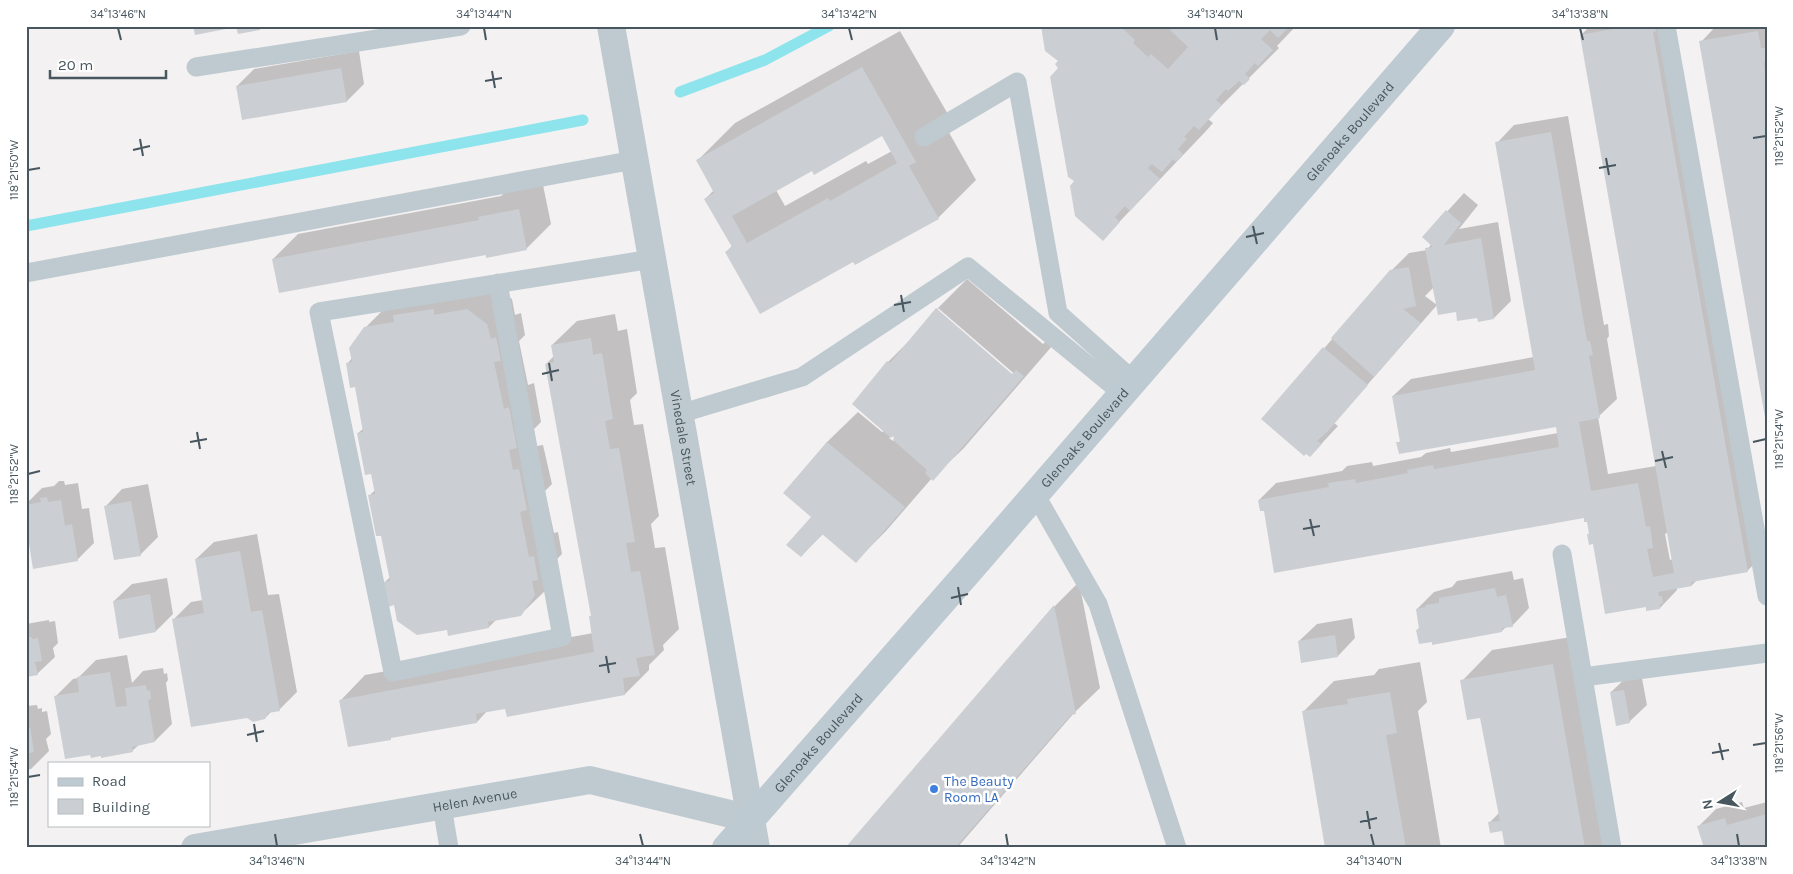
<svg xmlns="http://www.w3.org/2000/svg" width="1793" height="874" viewBox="0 0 1793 874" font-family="Karla,sans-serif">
	<rect width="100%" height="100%" fill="#f3f1f1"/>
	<path fill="#0003" fill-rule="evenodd" d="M 1042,26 L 1296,26 L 1277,46 L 1279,48 L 1208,119 L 1213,123 L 1207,130 L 1103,239 L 1076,181 L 1060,61 Z
		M 1590,26 L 1673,26 L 1765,554 L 1747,571 L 1697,580 L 1692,585 L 1677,588 L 1677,590 L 1660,608 L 1647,606 L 1588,535 L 1590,532 L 1588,520 L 1585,517 L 1265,509 L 1259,500 L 1276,483 L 1342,471 L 1347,466 L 1372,462 L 1373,466 L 1421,457 L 1426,453 L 1450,448 L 1451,452 L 1558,433 L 1557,425 L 1398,443 L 1401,440 L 1393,396 L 1411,379 L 1534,357 L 1497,143 L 1514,125 L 1568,116 L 1604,325 L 1608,324 L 1609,336 L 1607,339 L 1617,399 L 1598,417 L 1608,474 L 1656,466 L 1581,35 ZM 1668,532 L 1673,559 L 1670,560 L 1665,534 Z
		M 1716,26 L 1767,26 L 1767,422 L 1701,42 Z
		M 900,31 L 953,123 L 947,129 L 976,180 L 938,218 L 853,260 L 726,252 L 732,246 L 705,199 L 714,190 L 697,161 L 735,123 ZM 883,134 L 892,151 L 868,164 L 866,161 L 785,206 L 776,190 L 812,170 Z
		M 359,51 L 364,84 L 347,101 L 243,119 L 237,86 L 254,69 Z
		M 543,185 L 551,224 L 526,249 L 487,253 L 273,259 L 298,234 L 501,196 L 504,193 Z
		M 1464,193 L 1478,205 L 1459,229 L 1498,222 L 1511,301 L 1494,318 L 1478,316 L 1437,305 L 1334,423 L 1338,426 L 1310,456 L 1263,419 L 1391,271 L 1409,253 L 1427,250 L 1432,243 L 1424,237 ZM 1434,287 L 1437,305 L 1425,296 Z
		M 967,279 L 1043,344 L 1047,340 L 1053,345 L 963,449 L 932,478 L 886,531 L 856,561 L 824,533 L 801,556 L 813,517 L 785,492 L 827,442 L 858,412 L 882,432 L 884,431 L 888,362 L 913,337 L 938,308 L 938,311 L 1016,379 L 1018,377 L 938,308 ZM 893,435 L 896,438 L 893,441 L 889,438 Z
		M 492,285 L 512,299 L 515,315 L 521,313 L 525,335 L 519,341 L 528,385 L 534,383 L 541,422 L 534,429 L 537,446 L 543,445 L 552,484 L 545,491 L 554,533 L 558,532 L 562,554 L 557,559 L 546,590 L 520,615 L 497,619 L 489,627 L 448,628 L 395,604 L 385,582 L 390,577 L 382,534 L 369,496 L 375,490 L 372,473 L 358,433 L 364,428 L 357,386 L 347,364 L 352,358 L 365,328 L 390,303 Z
		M 615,314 L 618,331 L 627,329 L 637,393 L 630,400 L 634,425 L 643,424 L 659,516 L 651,524 L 655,548 L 665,547 L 679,629 L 663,645 L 664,650 L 649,665 L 649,670 L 625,694 L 488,710 L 477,722 L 341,700 L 365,675 L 593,633 L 592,615 L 546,364 L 554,356 L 552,345 L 577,321 Z
		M 59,481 L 64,481 L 65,485 L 78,483 L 82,509 L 89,508 L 94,543 L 77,560 L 26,517 L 26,504 L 42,488 L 54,486 Z
		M 148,484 L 158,537 L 140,555 L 105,507 L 122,489 Z
		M 257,534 L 268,595 L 279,594 L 297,692 L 280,709 L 272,711 L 265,718 L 174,619 L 191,602 L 203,600 L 196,559 L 214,542 Z
		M 1512,571 L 1514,580 L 1523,578 L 1529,608 L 1512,626 L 1507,626 L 1502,631 L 1417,630 L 1420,627 L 1417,609 L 1434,592 L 1452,587 L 1457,581 Z
		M 167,578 L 173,614 L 156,631 L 114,601 L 132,584 Z
		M 1079,582 L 1100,688 L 1074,713 L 957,848 L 846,848 L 1055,606 Z
		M 1352,618 L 1355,638 L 1338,656 L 1299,641 L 1317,624 Z
		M 49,620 L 49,622 L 55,621 L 58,643 L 53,648 L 55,657 L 37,674 L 26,676 L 26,624 Z
		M 1583,635 L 1620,848 L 1491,848 L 1505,845 L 1503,830 L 1489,823 L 1499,813 L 1481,716 L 1462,681 L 1492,650 Z
		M 127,655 L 132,683 L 143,671 L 163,668 L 164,674 L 167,673 L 168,680 L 166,683 L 172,724 L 155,741 L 140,744 L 132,751 L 56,696 L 73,679 L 78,678 L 96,660 Z
		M 1420,662 L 1427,702 L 1418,711 L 1441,848 L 1327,848 L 1303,712 L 1334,681 L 1374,675 L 1379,669 Z
		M 1641,673 L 1647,705 L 1629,722 L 1611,692 L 1629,675 Z
		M 37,705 L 38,709 L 42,708 L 42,712 L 47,711 L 51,734 L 46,739 L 49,751 L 31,769 L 26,770 L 26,706 Z
		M 1742,802 L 1744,808 L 1767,802 L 1767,848 L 1699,826 L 1716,809 Z"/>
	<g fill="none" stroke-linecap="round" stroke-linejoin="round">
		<path stroke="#8de4ed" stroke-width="11" d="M 680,92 L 765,60 L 829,26
			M 26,226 L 583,120"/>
	</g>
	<path fill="#cbcfd3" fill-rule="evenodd" d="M 193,26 L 260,26 L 260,30 L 238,34 L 236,27 L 195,35 Z
		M 1041,26 L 1120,26 L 1135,40 L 1133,43 L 1148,57 L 1151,54 L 1168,69 L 1188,47 L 1170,30 L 1172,28 L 1171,26 L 1286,26 L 1285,28 L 1287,29 L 1278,38 L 1270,30 L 1261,39 L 1273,50 L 1258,66 L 1255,63 L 1245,74 L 1250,79 L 1244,85 L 1239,81 L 1228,91 L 1226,89 L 1216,100 L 1222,105 L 1199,130 L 1194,126 L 1184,137 L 1187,139 L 1178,149 L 1183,154 L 1176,162 L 1173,159 L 1162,172 L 1152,164 L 1148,168 L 1160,179 L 1130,211 L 1125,206 L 1115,217 L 1120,222 L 1103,241 L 1075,216 L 1070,186 L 1074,181 L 1068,177 L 1050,77 L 1058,68 L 1055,64 L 1058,61 L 1045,51 Z
		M 1628,26 L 1655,26 L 1656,31 L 1653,32 L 1748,572 L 1691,582 L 1692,586 L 1658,592 L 1659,596 L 1662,596 L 1663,603 L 1660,604 L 1660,609 L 1646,611 L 1646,607 L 1605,614 L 1593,544 L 1589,545 L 1587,534 L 1589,534 L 1587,522 L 1584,522 L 1584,518 L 1274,573 L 1264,511 L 1260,511 L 1258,500 L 1329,487 L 1328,483 L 1355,479 L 1356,483 L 1408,473 L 1407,470 L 1433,465 L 1434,469 L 1559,447 L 1556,427 L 1399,454 L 1396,442 L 1400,442 L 1392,396 L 1535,370 L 1495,142 L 1551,132 L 1587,341 L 1590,341 L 1593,355 L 1589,356 L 1600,418 L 1579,422 L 1591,491 L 1638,483 L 1646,527 L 1650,526 L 1653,548 L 1647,549 L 1653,577 L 1674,573 L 1580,35 Z
		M 1758,31 L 1761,48 L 1766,48 L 1767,50 L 1767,62 L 1764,63 L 1767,80 L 1766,423 L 1699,41 Z
		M 862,67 L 916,162 L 909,166 L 939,219 L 855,265 L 853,262 L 760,314 L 725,252 L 732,247 L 704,199 L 714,193 L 696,160 ZM 882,136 L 897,163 L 830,201 L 828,198 L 747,243 L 732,216 L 812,171 L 814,175 Z
		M 341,68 L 347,102 L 242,120 L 236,86 Z
		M 519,209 L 527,250 L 486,258 L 486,255 L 279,293 L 272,259 L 479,220 L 478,217 Z
		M 1446,210 L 1461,223 L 1444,245 L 1481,238 L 1494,319 L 1478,322 L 1477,318 L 1457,321 L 1456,312 L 1438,315 L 1425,248 L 1433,247 L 1422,237 Z
		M 1409,267 L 1416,306 L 1403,309 L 1421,323 L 1374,377 L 1331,338 L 1390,270 Z
		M 936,308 L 1012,374 L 1016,370 L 1024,376 L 933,481 L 925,473 L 927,470 L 893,440 L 894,438 L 893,436 L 891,438 L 852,404 L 887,361 L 890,363 Z
		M 434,309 L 434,315 L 467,309 L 487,324 L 491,339 L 496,337 L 501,361 L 494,362 L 504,409 L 509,407 L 517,448 L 509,450 L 513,470 L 519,469 L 527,510 L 520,512 L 529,557 L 534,556 L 538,580 L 532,581 L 535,595 L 521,616 L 488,622 L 489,628 L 448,636 L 447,630 L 417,635 L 397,621 L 394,605 L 388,607 L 383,582 L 390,581 L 381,536 L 376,536 L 368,495 L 375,494 L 371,474 L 365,475 L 357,433 L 363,432 L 355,387 L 350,388 L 346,363 L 352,362 L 349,348 L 364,327 L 394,322 L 393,315 Z
		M 591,338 L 593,355 L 602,353 L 613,419 L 605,421 L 610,449 L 619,448 L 635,542 L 626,543 L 631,572 L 640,571 L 655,655 L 636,658 L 640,676 L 623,678 L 625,695 L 507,717 L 505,709 L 476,714 L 477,723 L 391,738 L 391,740 L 348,747 L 339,700 L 594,652 L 589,616 L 591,616 L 545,364 L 554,362 L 551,345 Z
		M 1323,347 L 1368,385 L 1328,431 L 1317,441 L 1322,444 L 1310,457 L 1306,454 L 1304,456 L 1261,419 Z
		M 827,442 L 905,507 L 856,563 L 822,534 L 801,557 L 786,545 L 811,517 L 783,493 Z
		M 47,497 L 48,502 L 61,500 L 65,526 L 72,524 L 78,561 L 33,569 L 26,525 L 26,505 L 41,502 L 40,498 Z
		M 131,501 L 141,556 L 114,560 L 104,506 Z
		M 240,551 L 251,612 L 262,610 L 280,711 L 268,713 L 265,719 L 253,722 L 247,718 L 191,727 L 172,619 L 204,613 L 195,559 Z
		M 1495,588 L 1497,597 L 1506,595 L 1513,627 L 1502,628 L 1502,632 L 1432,645 L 1432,642 L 1419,644 L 1416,630 L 1419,629 L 1416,609 L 1426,607 L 1425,605 L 1439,603 L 1439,598 Z
		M 150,594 L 156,632 L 119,639 L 113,601 Z
		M 1054,605 L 1076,714 L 1071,715 L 955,848 L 845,848 Z
		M 1335,635 L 1338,657 L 1301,663 L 1298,641 Z
		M 32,637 L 32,639 L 38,638 L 42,661 L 35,662 L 38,675 L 26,677 L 26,638 Z
		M 1553,664 L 1585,848 L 1505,848 L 1502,831 L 1490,833 L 1488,822 L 1500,821 L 1480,718 L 1467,720 L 1460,680 Z
		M 110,672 L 116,707 L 127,706 L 125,688 L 146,685 L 147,691 L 150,690 L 151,699 L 148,700 L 155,742 L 132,747 L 133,752 L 101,758 L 101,756 L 91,758 L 90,755 L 65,759 L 54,696 L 79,692 L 77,677 Z
		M 1624,690 L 1630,723 L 1616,726 L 1610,692 Z
		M 1390,692 L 1397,733 L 1386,735 L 1406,848 L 1325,848 L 1302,711 L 1348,704 L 1347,699 Z
		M 30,727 L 34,752 L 26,754 L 26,728 Z
		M 1767,814 L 1767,848 L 1704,848 L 1697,826 L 1725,818 L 1727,825 Z"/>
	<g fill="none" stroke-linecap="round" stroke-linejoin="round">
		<path stroke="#bfcad0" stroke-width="19" d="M 1666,26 L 1767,596
			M 196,67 L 461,26
			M 924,137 L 1017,82 L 1058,313 L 1134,381
			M 26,273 L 634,160
			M 498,283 L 562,637 L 393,672 L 319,312 L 652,259
			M 679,414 L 802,377 L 968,267 L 1123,394
			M 1035,494 L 1098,604 L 1177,848
			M 1562,554 L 1612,848
			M 1583,677 L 1767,653
			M 442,806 L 449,848"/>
		<g stroke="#bfcad0" stroke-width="28">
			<path id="s1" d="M 611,26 L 756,848"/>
			<path id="s2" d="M 195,848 L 590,780 L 751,819"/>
		</g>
		<path stroke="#bdcad2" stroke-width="28" id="s3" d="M 726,848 L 969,571 L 1441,26"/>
	</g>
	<path fill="none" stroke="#48575f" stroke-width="2" d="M 118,28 L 121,40M 484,28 L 486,40M 849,28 L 852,40M 1215,28 L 1217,40M 1580,28 L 1583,40M 492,71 L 495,88M 485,81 L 502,78M 1753,138 L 1766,136M 140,139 L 143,156M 133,150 L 150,146M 1606,158 L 1609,175M 1599,168 L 1616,165M 28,170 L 40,168M 1253,226 L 1257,244M 1246,237 L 1264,233M 901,295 L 904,312M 894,305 L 911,302M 549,363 L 552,381M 542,374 L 559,370M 197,432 L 200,449M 190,442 L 207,439M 1753,442 L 1766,439M 1662,451 L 1666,468M 1655,461 L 1673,457M 28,474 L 40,471M 1310,519 L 1314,536M 1303,529 L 1320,526M 958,587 L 961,605M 951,598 L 968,594M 606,656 L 609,673M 599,666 L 616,663M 254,724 L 257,742M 247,735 L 264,731M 1719,743 L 1723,760M 1753,745 L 1766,743M 1712,753 L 1729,750M 28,777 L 40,775M 1367,811 L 1370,829M 1360,822 L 1377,818M 275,834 L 277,846M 640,834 L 643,846M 1006,834 L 1008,846M 1371,834 L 1374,846M 1737,834 L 1739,846"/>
	<circle fill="#3f7fe0" stroke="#fff" stroke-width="2" cx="934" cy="789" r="5"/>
	<g text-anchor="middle" stroke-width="5" stroke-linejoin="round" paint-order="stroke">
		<g font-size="14" fill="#48575f" stroke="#fff">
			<text dy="5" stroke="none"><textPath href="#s3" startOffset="950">Glenoaks Boulevard</textPath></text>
			<text dy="5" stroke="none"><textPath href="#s1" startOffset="418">Vinedale Street</textPath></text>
			<text dy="5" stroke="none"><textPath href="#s3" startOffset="545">Glenoaks Boulevard</textPath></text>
			<text dy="5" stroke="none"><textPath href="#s3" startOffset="140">Glenoaks Boulevard</textPath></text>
			<text dy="5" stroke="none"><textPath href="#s2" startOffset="284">Helen Avenue</textPath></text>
		</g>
		<g font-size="14" fill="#366cbe" stroke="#fff" text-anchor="start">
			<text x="944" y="786">The Beauty<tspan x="944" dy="16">Room LA</tspan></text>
		</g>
	</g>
	<rect width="1793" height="874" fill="none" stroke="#ffffff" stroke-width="55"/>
	<rect x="48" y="762" width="162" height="65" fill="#ffffff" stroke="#b6bcbf"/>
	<rect x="58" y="778" width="25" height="8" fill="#bdcad2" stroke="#b6bcbf"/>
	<text x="92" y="786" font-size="15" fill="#48575f">Road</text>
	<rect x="58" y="799" width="25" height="15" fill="#cbcfd3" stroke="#b6bcbf"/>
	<text x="92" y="812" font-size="15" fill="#48575f">Building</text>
	<g transform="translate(1720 802) rotate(259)" stroke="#ffffff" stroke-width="4" paint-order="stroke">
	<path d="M0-4L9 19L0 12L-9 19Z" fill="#48575f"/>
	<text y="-8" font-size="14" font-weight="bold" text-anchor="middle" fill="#48575f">N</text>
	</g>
	<path d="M50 70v8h116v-8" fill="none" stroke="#48575f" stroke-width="2.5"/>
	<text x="58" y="70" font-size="15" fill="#48575f" stroke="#ffffff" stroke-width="4" paint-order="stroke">20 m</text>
	<rect x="28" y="28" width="1738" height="818" fill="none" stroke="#48575f" stroke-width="2"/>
	<g font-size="12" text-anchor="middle" fill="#48575f">
		<text x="118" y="18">34°13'46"N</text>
		<text x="484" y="18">34°13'44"N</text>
		<text x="849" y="18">34°13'42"N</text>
		<text x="1215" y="18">34°13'40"N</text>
		<text x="1580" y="18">34°13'38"N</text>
		<text transform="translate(1779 136) rotate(-90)" y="4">118°21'52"W</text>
		<text transform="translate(14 170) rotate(-90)" y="4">118°21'50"W</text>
		<text transform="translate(1779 439) rotate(-90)" y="4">118°21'54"W</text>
		<text transform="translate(14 474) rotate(-90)" y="4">118°21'52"W</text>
		<text transform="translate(1779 743) rotate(-90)" y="4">118°21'56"W</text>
		<text transform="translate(14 777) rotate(-90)" y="4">118°21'54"W</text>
		<text x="277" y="865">34°13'46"N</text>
		<text x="643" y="865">34°13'44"N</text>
		<text x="1008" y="865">34°13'42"N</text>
		<text x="1374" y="865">34°13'40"N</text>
		<text x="1739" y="865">34°13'38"N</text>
	</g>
</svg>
